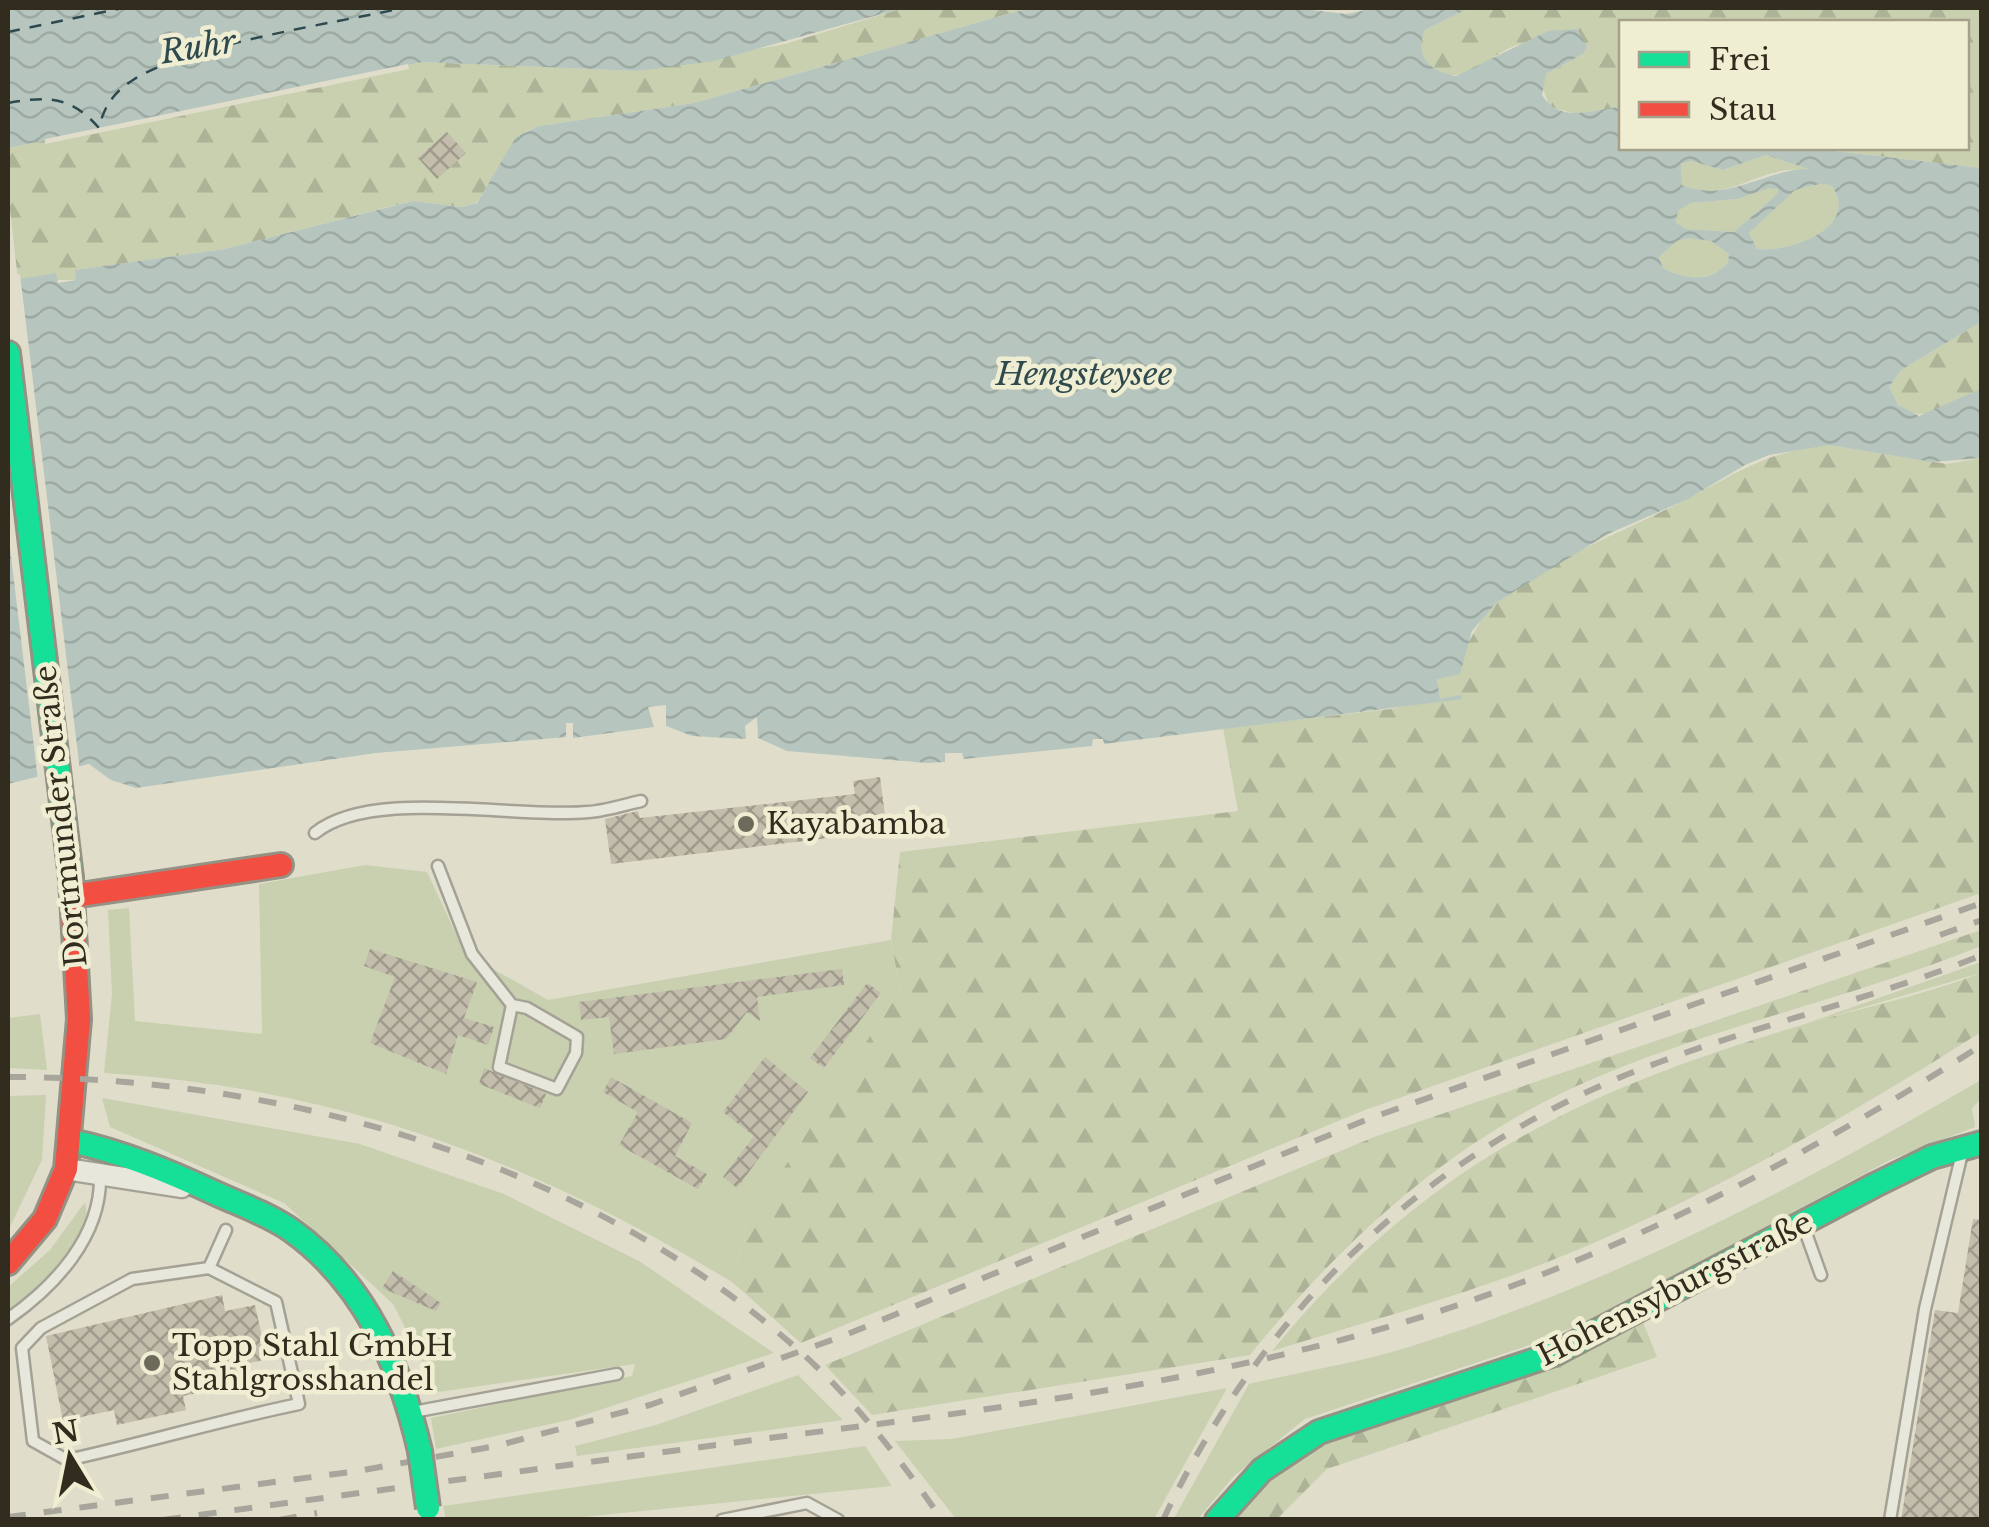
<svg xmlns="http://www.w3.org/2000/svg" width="1989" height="1527" viewBox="0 0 1989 1527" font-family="'Libre Baskerville',serif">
	<defs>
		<pattern id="forest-firs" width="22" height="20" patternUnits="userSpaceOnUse" patternTransform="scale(2.5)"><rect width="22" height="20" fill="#c8d0b0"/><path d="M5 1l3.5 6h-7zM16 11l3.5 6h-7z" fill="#acb397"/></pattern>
		<pattern id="water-waves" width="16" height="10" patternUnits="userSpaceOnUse" patternTransform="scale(2.5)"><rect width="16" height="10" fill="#b6c6be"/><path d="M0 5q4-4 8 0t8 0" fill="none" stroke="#9daaa3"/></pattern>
		<pattern id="building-cross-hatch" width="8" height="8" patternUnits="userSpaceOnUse" patternTransform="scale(2.5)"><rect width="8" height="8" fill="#c3bdac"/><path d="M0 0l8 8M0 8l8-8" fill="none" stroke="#9f9a8b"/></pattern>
	</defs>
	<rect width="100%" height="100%" fill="#e0decb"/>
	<path fill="#c8d0b0" d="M 1766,155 L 1814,170 C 1804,170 1791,169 1781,171 C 1744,179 1721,201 1682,185 L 1681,164 L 1691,161 L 1723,170 Z
		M 1821,184 L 1831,185 C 1862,227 1790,253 1757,249 L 1749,233 L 1794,190 Z
		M 1769,188 L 1778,188 L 1777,194 L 1734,232 L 1686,229 L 1676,224 L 1678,211 L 1691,203 L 1738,199 Z
		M 1688,238 L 1711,241 L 1729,254 L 1729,262 C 1709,283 1687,280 1663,268 L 1659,257 L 1677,241 Z
		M 365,865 L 427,872 L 465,953 L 548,1000 L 891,940 L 900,990 L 746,1226 L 732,1282 C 531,1160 339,1088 104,1073 L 112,994 L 108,910 L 129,908 L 135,1021 L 262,1034 L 259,884 Z
		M 1981,962 L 1981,973 L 1799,1026 Z
		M 40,1014 L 47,1070 L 8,1068 L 8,1018 Z
		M 1981,1080 L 1981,1099 L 1972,1108 L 1975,1127 L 1890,1160 L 1591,1320 L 1524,1347 L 1305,1419 L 1233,1477 L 1198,1519 L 1173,1520 L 1249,1384 C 1303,1371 1359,1363 1412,1346 C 1613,1284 1799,1186 1981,1080 Z
		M 46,1095 L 42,1160 L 8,1231 L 8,1096 Z
		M 102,1098 L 360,1144 L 504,1194 L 639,1261 L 774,1353 L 569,1420 L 436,1449 L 431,1418 L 632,1376 L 635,1364 L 438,1392 L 393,1304 L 284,1203 L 110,1127 Z
		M 85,1202 C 96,1245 39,1292 8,1314 L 8,1287 L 50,1250 Z
		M 798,1375 L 843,1420 L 577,1456 L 575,1446 L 656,1425 Z
		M 1227,1388 L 1154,1519 L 956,1519 L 895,1441 L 952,1439 Z
		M 865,1446 L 892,1486 L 563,1519 L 446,1519 L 443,1506 Z"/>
	<path fill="url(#forest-firs)" d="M 903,8 L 1029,8 L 694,103 L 539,126 L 525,132 L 476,203 L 462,207 L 412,201 L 225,249 L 76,270 L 77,280 L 18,280 L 8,192 L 8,148 L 423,62 L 637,71 L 785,44 Z
		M 1469,8 L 1981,8 L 1981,168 L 1809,148 L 1966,148 L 1966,22 L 1622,22 L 1621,107 L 1577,114 L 1550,107 L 1541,84 L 1546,74 L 1583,54 C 1565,50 1538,39 1521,44 C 1488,52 1464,94 1429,65 C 1417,55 1419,43 1425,30 Z
		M 1981,322 L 1981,389 C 1951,408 1904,435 1889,387 L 1901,370 Z
		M 1829,445 L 1947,464 L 1981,458 L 1981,893 L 1365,1110 L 801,1343 L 732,1282 L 746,1226 L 900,990 L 891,940 L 900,852 L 1238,811 L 1223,728 L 1390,709 L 1460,695 L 1440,699 L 1437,678 C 1445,669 1456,660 1463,650 C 1476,634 1480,615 1498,601 C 1555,557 1625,531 1687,499 C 1743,470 1765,452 1829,445 Z
		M 1981,930 L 1981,946 C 1855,997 1720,1025 1595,1078 C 1455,1137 1344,1238 1250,1355 L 872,1415 L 825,1365 L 1374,1137 Z
		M 1981,973 L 1981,1032 C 1856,1112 1726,1186 1589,1245 C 1487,1289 1378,1318 1272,1351 C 1421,1169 1577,1091 1799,1026 C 1860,1008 1922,996 1981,973 Z
		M 1643,1322 L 1657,1357 L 1327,1469 L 1277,1519 L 1228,1520 L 1295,1456 Z"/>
	<path fill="url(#water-waves)" fill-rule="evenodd" d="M 8,8 L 903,8 L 714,61 L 637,71 L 423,62 L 8,148 Z
		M 1029,8 L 1294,8 L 1346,14 L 1376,8 L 1469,8 L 1425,30 C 1414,56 1429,71 1456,76 L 1548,31 L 1577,29 L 1587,46 L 1583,54 L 1546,74 L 1542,95 C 1561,125 1592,109 1621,107 L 1622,148 L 1809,148 L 1981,168 L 1981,322 L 1901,370 L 1889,387 L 1898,405 L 1919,416 L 1981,389 L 1981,458 L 1932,462 L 1829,445 L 1769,455 L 1745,465 L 1688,499 L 1608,534 L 1497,602 L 1472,631 L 1460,674 L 1437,679 L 1440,699 L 1461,695 L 1462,699 L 1104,744 L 1103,739 L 1093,739 L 1092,746 L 964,759 L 962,753 L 945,753 L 945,762 L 927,763 L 787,751 L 758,738 L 757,717 L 745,726 L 746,739 L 692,736 L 666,726 L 666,705 L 648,707 L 654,727 L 573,738 L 573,723 L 566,723 L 566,737 L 376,753 L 136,788 L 111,780 L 89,764 L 8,784 L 8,281 L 56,273 L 58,283 L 76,280 L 75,270 L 225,249 L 413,201 L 462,207 L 477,203 L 516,137 L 539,126 L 694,103 ZM 1766,155 L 1809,169 C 1764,169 1728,204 1682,185 L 1681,164 L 1691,161 L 1723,170 ZM 1820,184 L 1831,185 C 1862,227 1790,253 1757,249 L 1749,233 L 1795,190 ZM 1769,188 L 1778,189 L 1777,194 L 1734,232 L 1686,229 L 1676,223 L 1678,211 L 1691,203 L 1738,199 ZM 1688,238 L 1711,241 L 1729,254 L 1728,263 C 1709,283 1687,280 1663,268 L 1659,257 L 1677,241 Z"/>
	<path fill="#e0decb" d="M 408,64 L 409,69 L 45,144 L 45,139 Z
		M 20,274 L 80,771 L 38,780 L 8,531 L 8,276 Z"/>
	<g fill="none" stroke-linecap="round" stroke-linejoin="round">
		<path stroke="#2f4a4f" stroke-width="2.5" stroke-dasharray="12 10" stroke-linecap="butt" d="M 8,32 L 123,8
			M 8,103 C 48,96 71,96 99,128 C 104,106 114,92 133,80 C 187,45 335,23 403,8"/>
	</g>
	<path fill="url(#building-cross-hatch)" d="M 447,132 L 466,153 L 437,179 L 418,158 Z
		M 880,777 L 887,831 L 611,864 L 605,819 L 638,811 L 640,818 L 855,794 L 853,781 Z
		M 370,949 L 477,982 L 464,1018 L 494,1027 L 488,1045 L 458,1035 L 446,1074 L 370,1043 L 395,977 L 364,966 Z
		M 842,969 L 844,985 L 757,997 L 760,1021 L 747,1012 L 726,1039 L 614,1054 L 609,1017 L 581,1020 L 579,1002 Z
		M 867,983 L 881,993 L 824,1068 L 810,1058 Z
		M 765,1057 L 808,1092 L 737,1188 L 723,1177 L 754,1136 L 723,1112 Z
		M 484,1068 L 546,1094 L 540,1108 L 479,1084 Z
		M 611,1077 L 692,1123 L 675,1156 L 707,1174 L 698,1189 L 619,1145 L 638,1112 L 603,1092 Z
		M 1973,1219 L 1982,1220 L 1982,1520 L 1901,1520 L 1935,1310 L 1958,1313 Z
		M 393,1271 L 441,1303 L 436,1311 L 382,1288 Z
		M 222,1295 L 225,1311 L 255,1305 L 267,1359 L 237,1366 L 241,1384 L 183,1396 L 186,1410 L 117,1425 L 114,1410 L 63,1421 L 46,1336 Z"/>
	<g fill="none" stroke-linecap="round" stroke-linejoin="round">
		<defs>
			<path id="lane" d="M 315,833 C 372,787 514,819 588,812 C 605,811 623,805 641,801
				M 438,866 L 472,954 L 512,1005 L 499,1067 L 557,1089 L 576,1053 L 577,1037 L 527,1008 L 512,1005
				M 1803,1225 L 1821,1275
				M 209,1268 L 276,1302 L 299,1404 C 221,1420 145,1443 67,1460 L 33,1441 L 22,1348 L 41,1328 L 132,1279 L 209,1268 L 226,1230
				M 8,1319 C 55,1286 102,1236 100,1175
				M 413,1412 L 617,1374
				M 722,1520 L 807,1503 L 838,1520
				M 1890,1520 L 1925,1309 L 1962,1153"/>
			<path id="street" d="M 66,1169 L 182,1187"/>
			<path id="fast" d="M 8,353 L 71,878
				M 71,1141 C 122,1152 168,1171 215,1193 C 241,1205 268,1214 291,1230 C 365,1283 400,1365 420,1451
				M 1217,1520 L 1262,1470 L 1319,1432 L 1554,1354 L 1875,1185 L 1932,1157 L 1982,1143"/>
			<path id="jam" d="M 73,896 L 281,865
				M 8,1263 L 45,1219 L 66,1169 L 79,1019 L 71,878"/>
		</defs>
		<use href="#lane" stroke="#a5a295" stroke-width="15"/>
		<use href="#street" stroke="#a5a295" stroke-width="25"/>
		<use href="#fast" stroke="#949284" stroke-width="28"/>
		<use href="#jam" stroke="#949284" stroke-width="28"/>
		<use href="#lane" stroke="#e8e7dc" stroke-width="10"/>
		<use href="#street" stroke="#e8e7dc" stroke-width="20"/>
		<use href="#fast" stroke="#16e098" stroke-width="22"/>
		<use href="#jam" stroke="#f24e42" stroke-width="22"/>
		<path stroke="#a8a69c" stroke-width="6" stroke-dasharray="18 18" stroke-linecap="butt" d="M 1940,935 L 1982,920
			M 8,1077 C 285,1077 583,1161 795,1347 C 852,1397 899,1457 942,1520
			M 8,1517 L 358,1471 L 496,1446 L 650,1405 L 843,1336 L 1368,1119 L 1982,903
			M 163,1520 C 365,1492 567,1465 769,1438 C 981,1411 1192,1385 1398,1324 C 1605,1263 1800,1161 1982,1045
			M 279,1520 L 317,1513
			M 1163,1520 C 1264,1306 1435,1144 1657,1063 C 1764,1023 1876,998 1982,955"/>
		<defs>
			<path id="fast-bridge" d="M 420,1451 L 428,1508"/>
		</defs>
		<use href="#fast-bridge" stroke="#949284" stroke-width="28" stroke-linecap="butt"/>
		<use href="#fast-bridge" stroke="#16e098" stroke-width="22"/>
	</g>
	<g fill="#6e6a5b" stroke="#f0eed2" stroke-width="4">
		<circle cx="746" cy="824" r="10"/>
		<circle cx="152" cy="1363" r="10"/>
	</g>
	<g text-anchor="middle" stroke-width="9" stroke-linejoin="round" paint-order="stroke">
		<g font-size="30" fill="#312c1e" stroke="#f0eed2">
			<text transform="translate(61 816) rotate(-96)" y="10">Dortmunder Straße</text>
			<text transform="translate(1675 1289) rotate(-27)" y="10">Hohensyburgstraße</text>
		</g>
		<g font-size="30" fill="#312c1e" stroke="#f0eed2" text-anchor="start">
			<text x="766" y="834">Kayabamba</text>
			<text x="172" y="1356">Topp Stahl GmbH<tspan x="172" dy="34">Stahlgrosshandel</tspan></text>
		</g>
		<g font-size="32" font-style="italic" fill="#2f4a4f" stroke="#f0eed2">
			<text transform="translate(198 47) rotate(-9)" y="11">Ruhr</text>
			<text x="1084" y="385">Hengsteysee</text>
		</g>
	</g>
	<rect width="1989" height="1527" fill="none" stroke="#312c1e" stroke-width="20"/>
	<rect x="1619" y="20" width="350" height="130" fill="#f0eed2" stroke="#a4a08a" stroke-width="2.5"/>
	<rect x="1639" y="52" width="50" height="15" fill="#16e098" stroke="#a4a08a" stroke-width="2.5"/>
	<text x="1709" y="70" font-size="30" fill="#312c1e">Frei</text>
	<rect x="1639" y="102" width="50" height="15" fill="#f24e42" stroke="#a4a08a" stroke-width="2.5"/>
	<text x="1709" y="120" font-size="30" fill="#312c1e">Stau</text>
	<g transform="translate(70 1457) rotate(350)" stroke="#f0eed2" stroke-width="8" paint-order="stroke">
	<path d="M0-8L18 38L0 25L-18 38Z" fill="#312c1e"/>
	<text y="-15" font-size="28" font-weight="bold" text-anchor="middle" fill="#312c1e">N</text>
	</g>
</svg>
